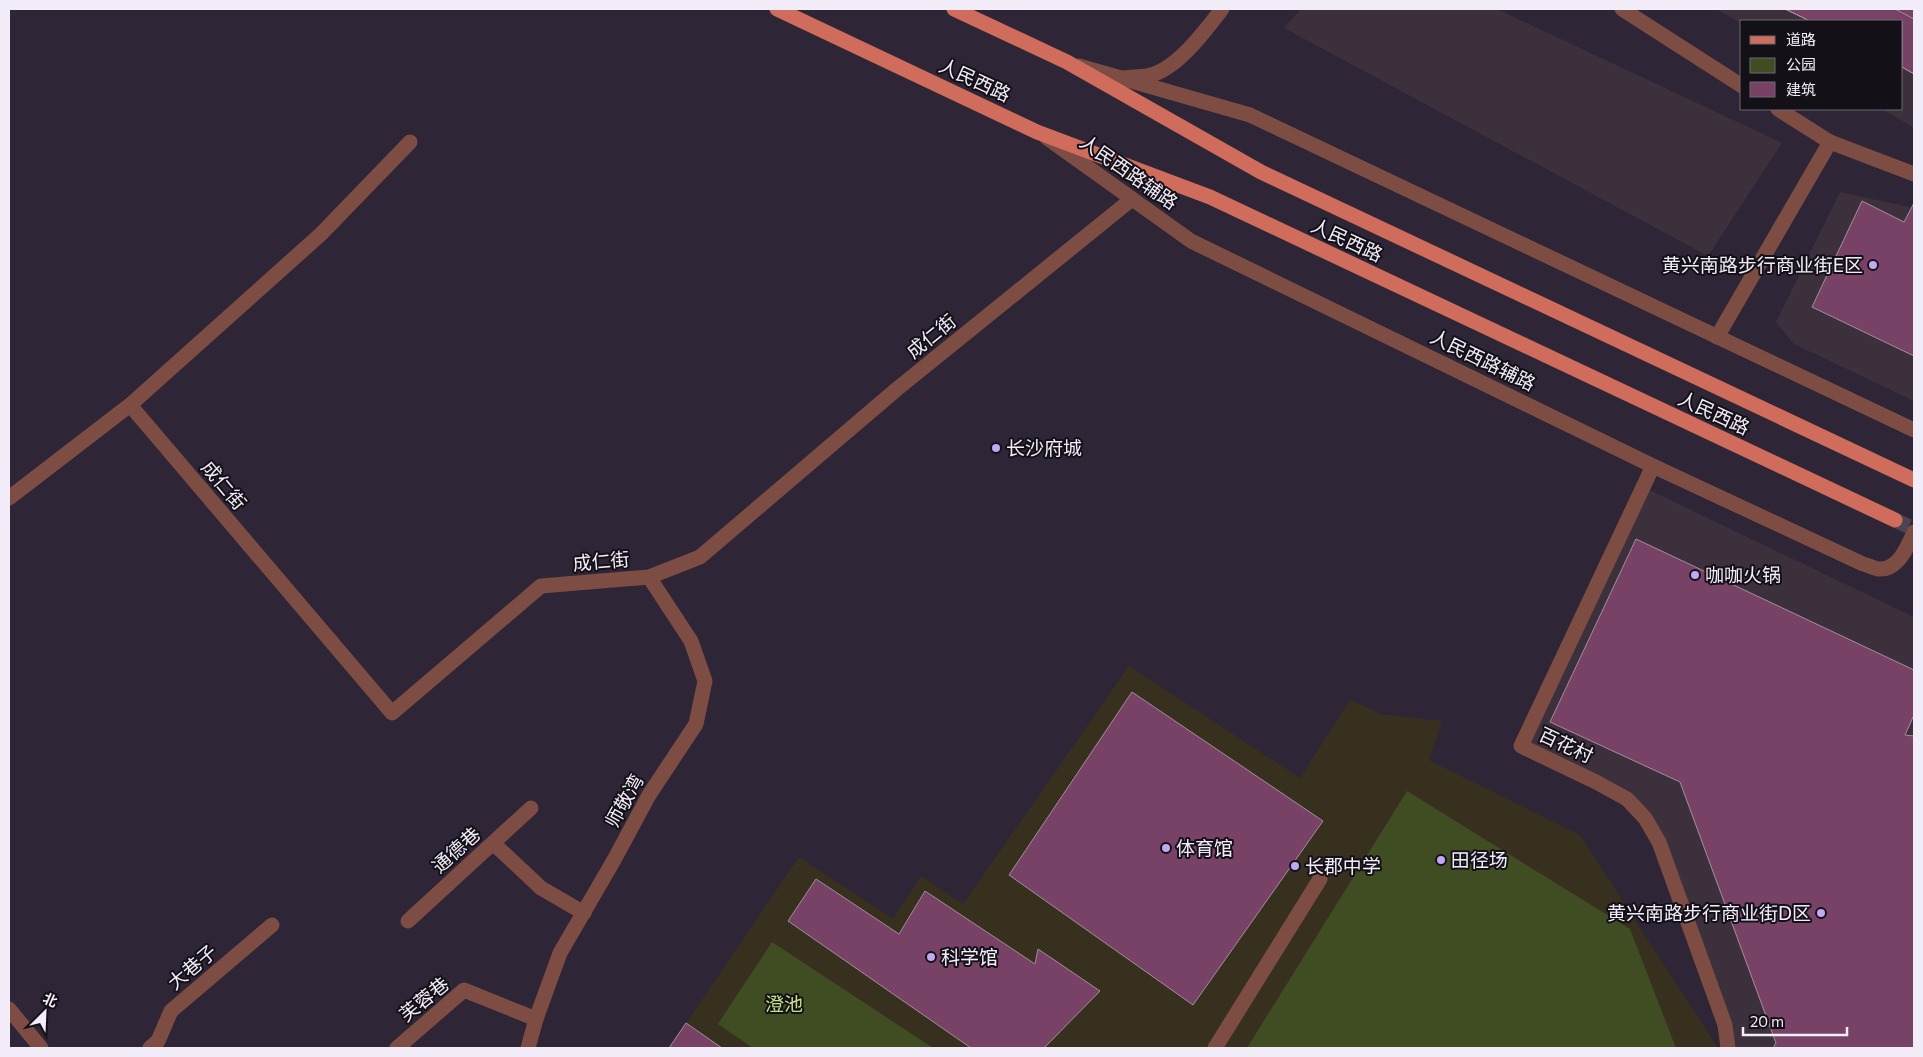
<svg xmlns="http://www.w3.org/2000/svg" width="1923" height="1057" viewBox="0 0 1923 1057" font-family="Commissioner,'Noto Sans SC',sans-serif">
	<rect width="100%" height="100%" fill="#2e2536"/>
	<path fill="#3d303d" d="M 1301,9 L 1497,9 L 1782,143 L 1708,256 L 1284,28 Z
		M 1716,9 L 1914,9 L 1914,128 L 1882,109 L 1902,109 L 1902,21 L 1742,21 L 1742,24 Z
		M 1840,192 L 1914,208 L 1914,401 L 1794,344 L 1776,322 Z
		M 1643,487 L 1914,617 L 1914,1048 L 1728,1048 L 1645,818 L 1521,746 Z"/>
	<path fill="#38301f" d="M 1129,666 L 1300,778 L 1350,700 L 1381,714 L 1442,721 L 1429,760 L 1580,835 L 1718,1048 L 669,1048 L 799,857 L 893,919 L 921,876 L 963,904 Z"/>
	<path fill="#404d22" d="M 1407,791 L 1630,929 L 1676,1048 L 1247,1048 Z
		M 772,942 L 933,1048 L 753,1048 L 718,1024 Z"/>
	<path fill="#784267" stroke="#a38e9b" d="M 1785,9 L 1914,9 L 1914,74 L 1902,67 L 1902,21 L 1810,21 Z
		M 1785,9 L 1895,9 L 1914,19 L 1914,74 L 1902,67 L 1902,21 L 1810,21 Z
		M 1862,201 L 1904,222 L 1914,203 L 1914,356 L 1812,307 Z
		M 1636,539 L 1914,670 L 1914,715 L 1905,735 L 1914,736 L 1914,1048 L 1773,1048 L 1776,1043 L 1680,782 L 1550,722 Z
		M 1132,692 L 1323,821 L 1193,1005 L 1009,875 Z
		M 816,879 L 899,934 L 925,891 L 1035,964 L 1038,949 L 1100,991 L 1044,1048 L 971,1048 L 788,921 Z
		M 686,1023 L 722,1048 L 669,1048 Z"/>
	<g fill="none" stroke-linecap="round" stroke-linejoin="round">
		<path stroke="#4c4353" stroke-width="15" stroke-dasharray="15 8" stroke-linecap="butt" d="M 1895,520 L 1914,529"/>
		<path stroke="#7d4d44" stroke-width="15" d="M 1717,337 L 1830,142
			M 493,843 L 541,888 L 584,913
			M 408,921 L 531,808
			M 150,1048 L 158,1041 L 171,1011 L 272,925
			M 397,1048 L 464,990 L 536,1019"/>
		<path stroke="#7d4d44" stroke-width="15" d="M 1622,9 L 1742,86
			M 1123,78 C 1131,77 1139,77 1147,76 C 1176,71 1205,31 1222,9
			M 1778,109 L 1830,142 L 1914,174
			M 130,405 L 392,713 L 541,586 L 649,577 L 700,557 L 897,389 L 1132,199
			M 1653,466 L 1521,746 L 1596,782 L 1627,799 L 1645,818 L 1659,842 L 1725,1025 L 1728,1048
			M 9,498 L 130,405 L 321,234 L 410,142
			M 9,1009 L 41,1048
			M 528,1048 L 536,1019 L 560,953 L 614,860 L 649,795 L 696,724 L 705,681 L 691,641 L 649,577
			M 1215,1048 L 1320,879"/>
		<path stroke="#7d4d44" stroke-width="15" d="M 1079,66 L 1250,115 L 1914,430
			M 1047,138 L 1191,241 L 1653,466 L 1863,564 C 1868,565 1873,568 1878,569 C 1898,571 1908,546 1914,532"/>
		<path stroke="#cf6c5c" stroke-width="15" d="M 777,9 L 1037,132 L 1210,197 L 1895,520
			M 954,9 L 1067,62 L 1261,172 L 1914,480"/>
	</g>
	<g fill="#c0a8f3" stroke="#141018" stroke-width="2">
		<circle cx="1873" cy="265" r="5"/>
		<circle cx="996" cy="448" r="5"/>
		<circle cx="1695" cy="575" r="5"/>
		<circle cx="1166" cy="848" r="5"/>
		<circle cx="1441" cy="860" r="5"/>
		<circle cx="1295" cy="866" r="5"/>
		<circle cx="1821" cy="913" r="5"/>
		<circle cx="931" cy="957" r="5"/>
	</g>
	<g text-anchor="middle" stroke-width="4" stroke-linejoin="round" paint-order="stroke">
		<g font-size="19" fill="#f3edf9" stroke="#141018">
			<text transform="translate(975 80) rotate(25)" y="7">人民西路</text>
			<text transform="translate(1129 172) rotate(35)" y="7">人民西路辅路</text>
			<text transform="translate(1347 240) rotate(25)" y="7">人民西路</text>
			<text transform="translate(931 336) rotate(-39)" y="7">成仁街</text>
			<text transform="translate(1483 360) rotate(26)" y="7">人民西路辅路</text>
			<text transform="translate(1714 413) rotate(25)" y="7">人民西路</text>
			<text transform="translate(224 485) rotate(50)" y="7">成仁街</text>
			<text transform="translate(601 561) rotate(-5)" y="7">成仁街</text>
			<text transform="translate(1566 745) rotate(25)" y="7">百花村</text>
			<text transform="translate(624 801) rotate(-61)" y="7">师敬湾</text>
			<text transform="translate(456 850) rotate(-42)" y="7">通德巷</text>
			<text transform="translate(192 967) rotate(-40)" y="7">大巷子</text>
			<text transform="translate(424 999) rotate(-39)" y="7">芙蓉巷</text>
		</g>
		<g font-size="19" fill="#f3edf9" stroke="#141018" text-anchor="start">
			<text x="1863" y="272" text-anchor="end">黄兴南路步行商业街E区</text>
			<text x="1006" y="455">长沙府城</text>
			<text x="1705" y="582">咖咖火锅</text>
			<text x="1176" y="855">体育馆</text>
			<text x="1451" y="867">田径场</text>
			<text x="1305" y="873">长郡中学</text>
			<text x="1811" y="920" text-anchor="end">黄兴南路步行商业街D区</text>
			<text x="941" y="964">科学馆</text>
		</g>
		<g font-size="19" fill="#c3e085" stroke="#141018">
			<text x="784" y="1011">澄池</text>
		</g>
	</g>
	<rect width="1923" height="1057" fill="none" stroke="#f3edf9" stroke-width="20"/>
	<rect x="1740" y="20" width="162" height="90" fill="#141018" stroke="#6d6872"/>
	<rect x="1750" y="36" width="25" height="8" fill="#cf6c5c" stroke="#6d6872"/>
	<text x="1786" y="45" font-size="15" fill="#f3edf9">道路</text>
	<rect x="1750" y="58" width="25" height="15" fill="#404d22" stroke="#6d6872"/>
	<text x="1786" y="70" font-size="15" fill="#f3edf9">公园</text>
	<rect x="1750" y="82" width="25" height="15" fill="#784267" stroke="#6d6872"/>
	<text x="1786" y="95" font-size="15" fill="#f3edf9">建筑</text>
	<g transform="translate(45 1012) rotate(24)" stroke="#141018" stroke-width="4" paint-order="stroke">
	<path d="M0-4L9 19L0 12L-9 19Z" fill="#f3edf9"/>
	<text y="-8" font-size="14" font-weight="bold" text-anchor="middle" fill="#f3edf9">北</text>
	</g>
	<path d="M1743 1027v8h104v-8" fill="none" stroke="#f3edf9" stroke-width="2.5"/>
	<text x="1750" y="1027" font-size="15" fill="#f3edf9" stroke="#141018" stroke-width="4" paint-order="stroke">20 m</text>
</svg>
